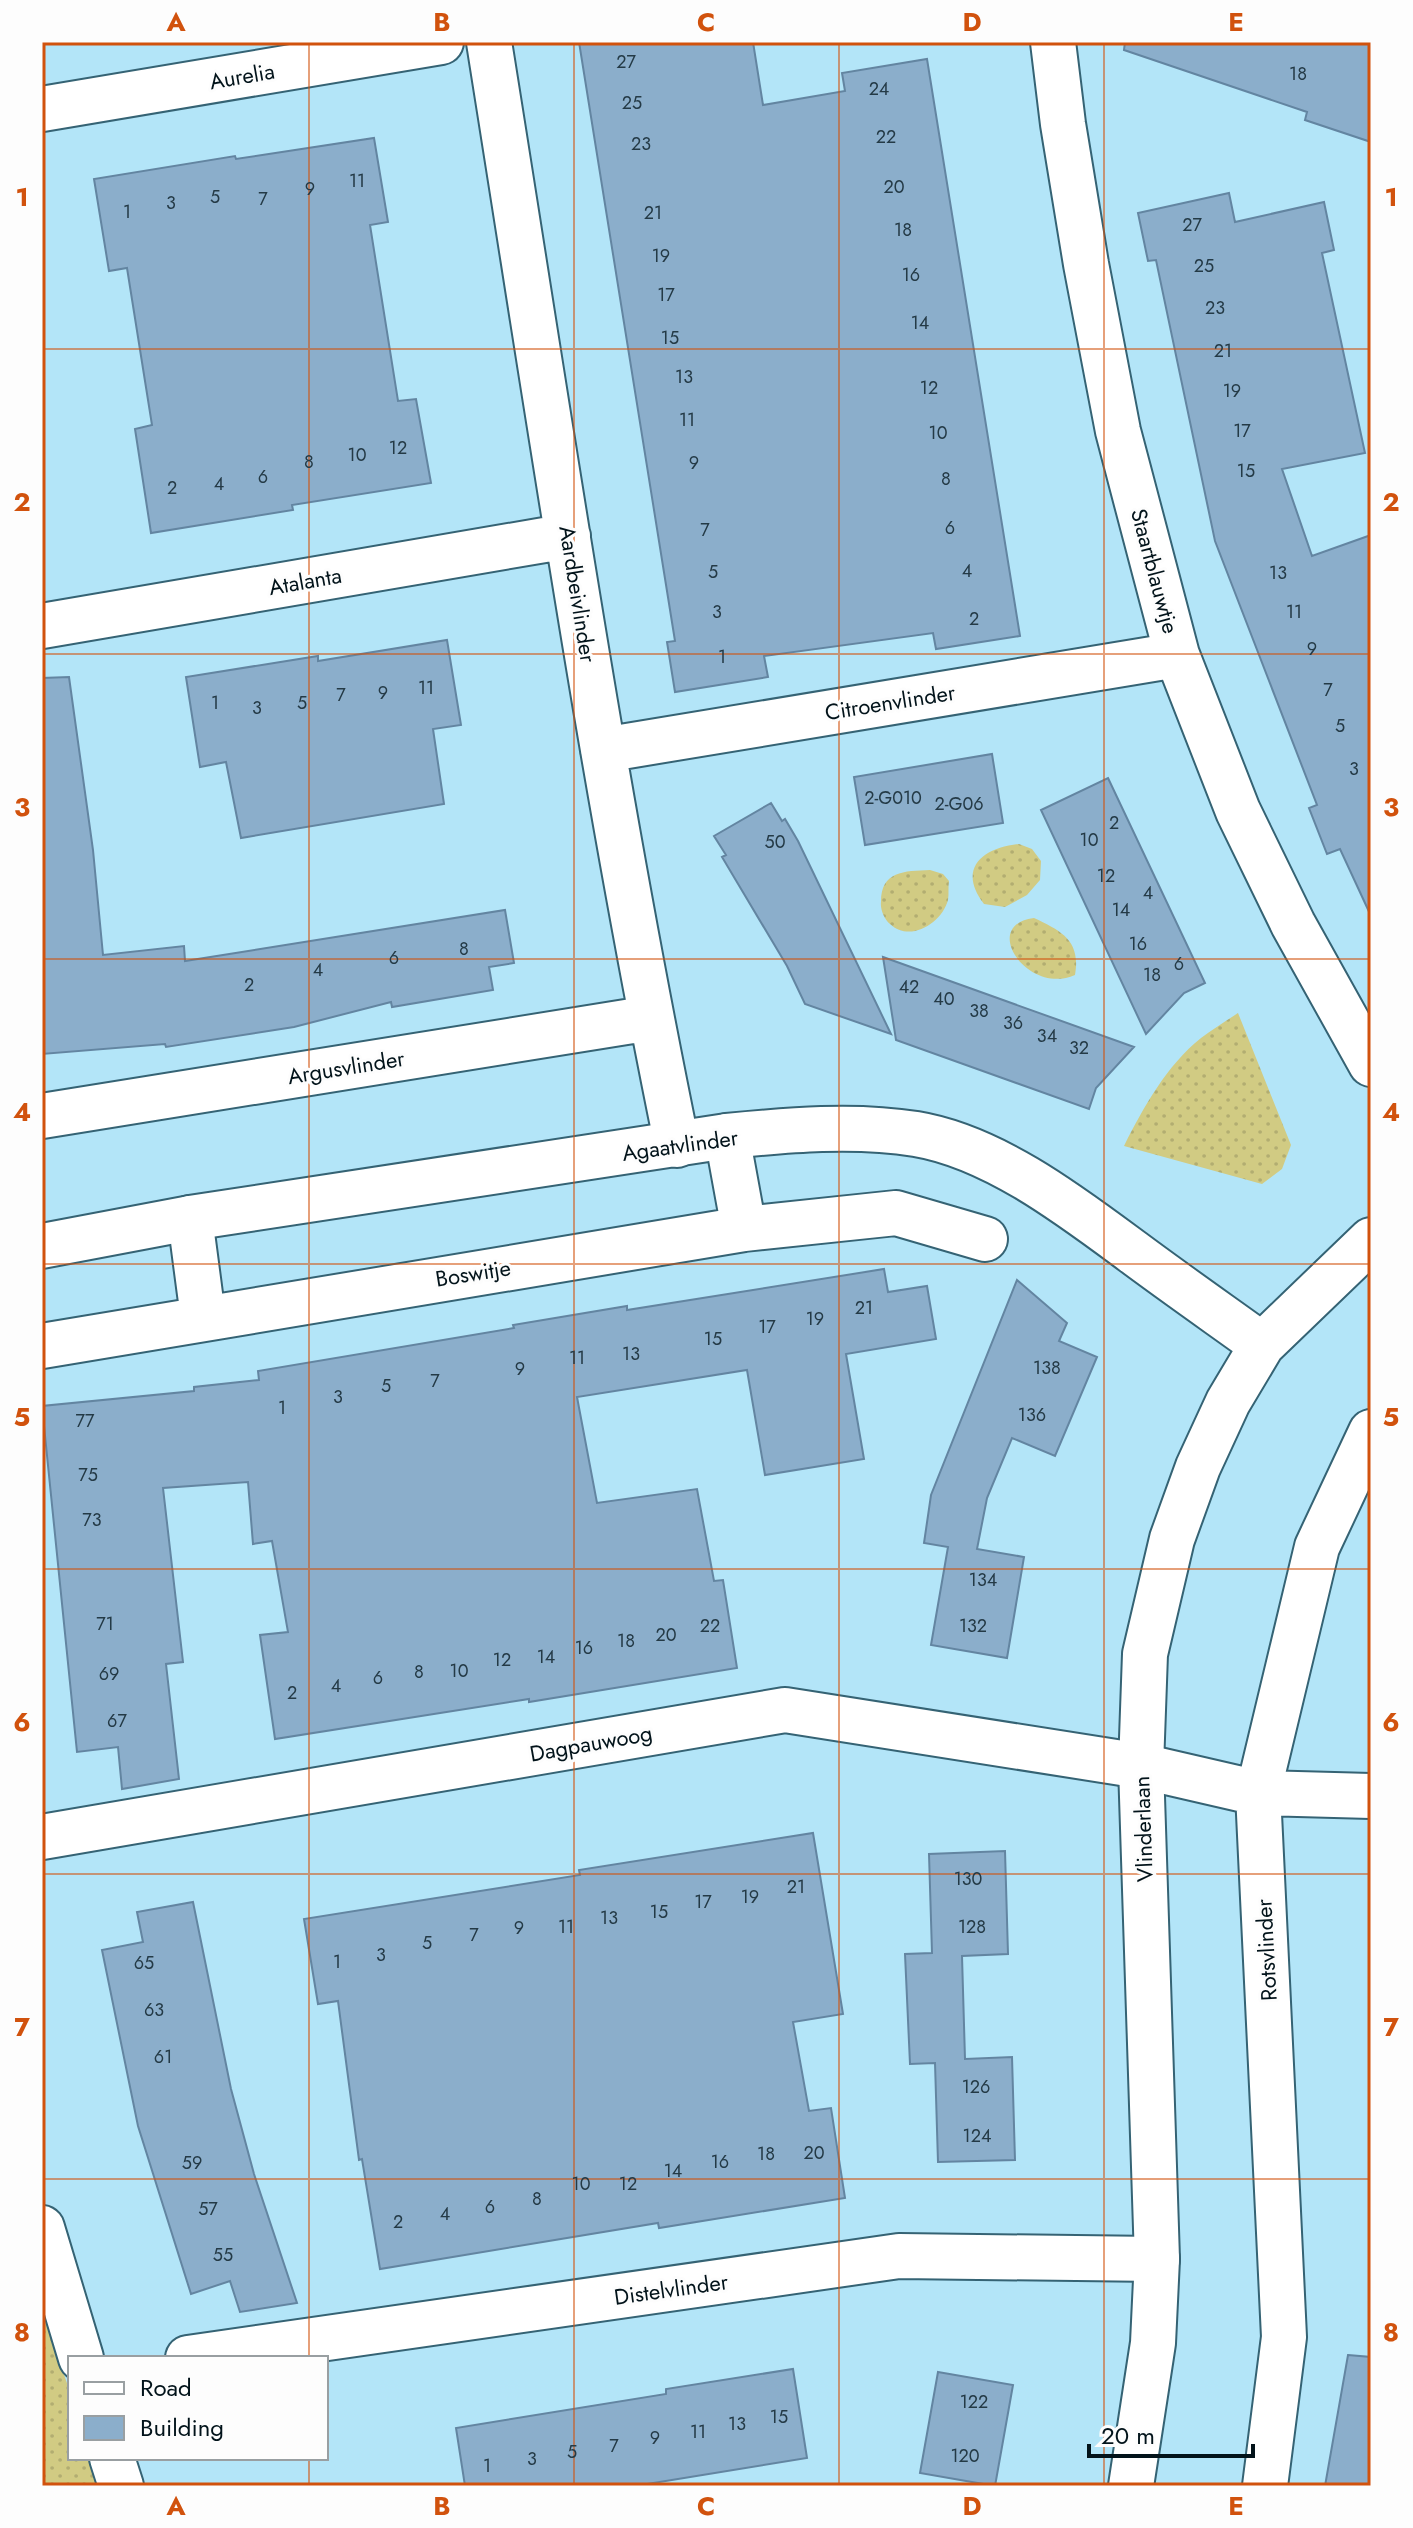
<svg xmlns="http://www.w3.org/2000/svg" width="1413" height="2528" viewBox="0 0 1413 2528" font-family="Jost,sans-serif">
	<defs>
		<pattern id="grass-dots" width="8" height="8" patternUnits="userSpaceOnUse" patternTransform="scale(2)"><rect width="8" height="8" fill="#d1cb83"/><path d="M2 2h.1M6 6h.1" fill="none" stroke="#b2ad71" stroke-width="1.8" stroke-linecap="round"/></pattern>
	</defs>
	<rect width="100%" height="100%" fill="#b3e5f8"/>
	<path fill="url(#grass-dots)" d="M 1019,844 L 1032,849 L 1041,861 L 1040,880 L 1027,895 L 1005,907 L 984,904 C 957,869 982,848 1019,844 Z
		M 930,870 L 943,874 L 949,881 C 948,887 949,894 948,900 C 942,923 910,943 890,924 C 884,919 880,909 881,902 C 881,871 904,871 930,870 Z
		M 1034,918 C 1062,931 1081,941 1075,975 C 1028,996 979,925 1034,918 Z
		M 1238,1013 L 1291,1145 L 1282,1169 L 1262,1184 L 1124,1146 C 1143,1108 1167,1065 1201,1038 C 1213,1029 1226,1021 1238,1013 Z
		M 42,2310 L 70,2392 L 70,2458 L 93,2458 L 102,2486 L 42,2486 Z"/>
	<path fill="#8baecb" stroke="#6385a1" stroke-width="2" d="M 579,42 L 753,42 L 763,105 L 845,91 L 842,73 L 927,59 L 1020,636 L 936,649 L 933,633 L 764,656 L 768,677 L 675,692 L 667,642 L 675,641 Z
		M 1125,42 L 1371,42 L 1371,142 L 1305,120 L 1307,112 L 1124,50 Z
		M 374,138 L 388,222 L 370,225 L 398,401 L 416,399 L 431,483 L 292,505 L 293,510 L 151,533 L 135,429 L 152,425 L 127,268 L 109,271 L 94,179 L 235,156 L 236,159 Z
		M 1229,193 L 1235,222 L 1324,202 L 1334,250 L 1322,253 L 1365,453 L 1282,469 L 1312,556 L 1371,535 L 1371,916 L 1340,849 L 1327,854 L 1309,808 L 1317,805 L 1215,541 L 1156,260 L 1148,261 L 1138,213 Z
		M 447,640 L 461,725 L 433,729 L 444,804 L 241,838 L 226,762 L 200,767 L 186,677 L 318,656 L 318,661 Z
		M 69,677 L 93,850 L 103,955 L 184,946 L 185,961 L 505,910 L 514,963 L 489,967 L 493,990 L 392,1007 L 391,1002 L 294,1027 L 166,1047 L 165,1044 L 42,1054 L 42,678 Z
		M 992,754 L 1003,823 L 865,845 L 854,777 Z
		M 1108,778 L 1205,983 L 1184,993 L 1146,1034 L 1041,810 Z
		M 771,803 L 782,821 L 785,819 L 798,841 L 891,1034 L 805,1004 L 787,966 L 722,857 L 726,855 L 714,836 Z
		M 883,957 L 1134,1047 L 1096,1088 L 1089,1109 L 896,1040 Z
		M 884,1269 L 888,1292 L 927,1286 L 936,1339 L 846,1354 L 864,1459 L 765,1475 L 747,1370 L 577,1397 L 597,1503 L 697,1489 L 714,1581 L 723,1580 L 737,1668 L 529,1702 L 529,1699 L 275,1739 L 260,1635 L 288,1632 L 272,1541 L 253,1544 L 248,1482 L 163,1488 L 183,1662 L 166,1664 L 179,1779 L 122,1789 L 118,1747 L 77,1752 L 42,1406 L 194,1391 L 194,1387 L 259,1380 L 258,1371 L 514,1328 L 513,1325 L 627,1306 L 627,1310 Z
		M 1017,1280 L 1067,1323 L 1059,1341 L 1097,1357 L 1055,1456 L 1012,1438 L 987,1498 L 977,1549 L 1024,1557 L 1007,1658 L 931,1645 L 948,1547 L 924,1543 L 931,1495 Z
		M 813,1833 L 843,2014 L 793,2022 L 809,2111 L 831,2108 L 845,2198 L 659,2228 L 658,2223 L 380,2269 L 362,2159 L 359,2160 L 338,2001 L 318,2004 L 304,1919 L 580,1875 L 579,1870 Z
		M 1005,1851 L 1008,1954 L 962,1956 L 965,2059 L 1012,2057 L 1015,2160 L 938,2162 L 935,2063 L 910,2064 L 905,1954 L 932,1953 L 929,1854 Z
		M 193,1902 L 231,2089 L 254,2174 L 297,2303 L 240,2312 L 230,2281 L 191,2294 L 138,2126 L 102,1950 L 143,1942 L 137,1912 Z
		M 1348,2355 L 1371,2357 L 1371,2486 L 1325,2486 Z
		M 793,2369 L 807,2458 L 635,2486 L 465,2486 L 456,2428 L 666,2394 L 666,2389 Z
		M 938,2372 L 1013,2385 L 995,2486 L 920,2473 Z"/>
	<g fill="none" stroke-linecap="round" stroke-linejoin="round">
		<defs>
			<path id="street" d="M 489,42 C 548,410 602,780 677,1145
				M 1053,42 L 1063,124 L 1086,264 L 1118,431 L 1177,655 L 1238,811 L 1293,924 L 1371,1064
				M 42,109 L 441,42
				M 42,626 L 568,536
				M 603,750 L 1177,655
				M 42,1116 L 651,1018
				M 190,1218 L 203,1317
				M 744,1229 L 896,1213 L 985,1239
				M 42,1346 L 744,1229 L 727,1136
				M 42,1837 L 785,1710 L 1141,1766 L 1258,1793 L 1371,1796
				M 42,2228 L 81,2358
				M 188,2358 L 899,2256 L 1157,2259
				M 112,2458 L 121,2486
				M 1265,2486 L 1284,2337 L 1258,1793 L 1317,1547 L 1371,1432"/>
			<path id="secondary" d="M 42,1246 L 190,1218 L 727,1136 C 789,1130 854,1124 916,1134 C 994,1147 1071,1206 1133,1252 C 1176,1284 1219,1314 1262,1345
				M 1131,2486 L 1153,2343 L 1157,2259 L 1141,1766 L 1145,1654 L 1172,1539 L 1198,1467 L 1228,1402 L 1262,1345 L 1371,1240"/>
		</defs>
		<use href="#street" stroke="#356374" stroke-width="48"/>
		<use href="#secondary" stroke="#356374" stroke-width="48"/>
		<use href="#street" stroke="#fff" stroke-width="44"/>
		<use href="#secondary" stroke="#fff" stroke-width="44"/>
	</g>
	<path fill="none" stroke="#d1520d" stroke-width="2" stroke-opacity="0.55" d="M 309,42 L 309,2358M 574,42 L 574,2486M 839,42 L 839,2486M 1104,42 L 1104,2486M 42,349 L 1371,349M 42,654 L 1371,654M 42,959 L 1371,959M 42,1264 L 1371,1264M 42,1569 L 1371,1569M 42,1874 L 1371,1874M 42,2179 L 1371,2179M 309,2458 L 309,2486"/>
	<g text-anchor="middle" stroke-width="6" stroke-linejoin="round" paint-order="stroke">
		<g font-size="18" fill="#243a46">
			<text x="626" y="68">27</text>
			<text x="1298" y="80">18</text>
			<text x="879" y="95">24</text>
			<text x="632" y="109">25</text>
			<text x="886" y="143">22</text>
			<text x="641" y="150">23</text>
			<text x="357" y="187">11</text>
			<text x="894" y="193">20</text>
			<text x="310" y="195">9</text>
			<text x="215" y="203">5</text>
			<text x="263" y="205">7</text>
			<text x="171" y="209">3</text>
			<text x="127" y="218">1</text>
			<text x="653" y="219">21</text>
			<text x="1192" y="231">27</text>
			<text x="903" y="236">18</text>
			<text x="661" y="262">19</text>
			<text x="1204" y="272">25</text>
			<text x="911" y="281">16</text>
			<text x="666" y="301">17</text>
			<text x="1215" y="314">23</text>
			<text x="920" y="329">14</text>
			<text x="670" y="344">15</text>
			<text x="1223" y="357">21</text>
			<text x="684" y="383">13</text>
			<text x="929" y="394">12</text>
			<text x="1232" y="397">19</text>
			<text x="687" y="426">11</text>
			<text x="1242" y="437">17</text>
			<text x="938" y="439">10</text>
			<text x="398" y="454">12</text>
			<text x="357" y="461">10</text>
			<text x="309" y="468">8</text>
			<text x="694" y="469">9</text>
			<text x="1246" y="477">15</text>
			<text x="263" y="483">6</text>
			<text x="946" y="485">8</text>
			<text x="219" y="490">4</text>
			<text x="172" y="494">2</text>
			<text x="950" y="534">6</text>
			<text x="705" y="536">7</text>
			<text x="967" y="577">4</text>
			<text x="713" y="578">5</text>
			<text x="1278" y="579">13</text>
			<text x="717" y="618">3</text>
			<text x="1294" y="618">11</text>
			<text x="974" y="625">2</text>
			<text x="1312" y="655">9</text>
			<text x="722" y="663">1</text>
			<text x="426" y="694">11</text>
			<text x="1328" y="696">7</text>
			<text x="383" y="699">9</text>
			<text x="341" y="701">7</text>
			<text x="215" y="709">1</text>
			<text x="302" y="709">5</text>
			<text x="257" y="714">3</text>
			<text x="1340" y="732">5</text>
			<text x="1354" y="775">3</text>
			<text x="893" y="804">2-G010</text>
			<text x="959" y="810">2-G06</text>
			<text x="1114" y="829">2</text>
			<text x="1089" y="846">10</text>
			<text x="775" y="848">50</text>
			<text x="1106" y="882">12</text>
			<text x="1148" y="899">4</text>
			<text x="1121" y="916">14</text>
			<text x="1138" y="950">16</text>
			<text x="464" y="955">8</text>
			<text x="394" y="964">6</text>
			<text x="1179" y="970">6</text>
			<text x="318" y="976">4</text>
			<text x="1152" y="981">18</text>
			<text x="249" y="991">2</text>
			<text x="909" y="993">42</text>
			<text x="944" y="1005">40</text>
			<text x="979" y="1017">38</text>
			<text x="1013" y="1029">36</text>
			<text x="1047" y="1042">34</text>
			<text x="1079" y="1054">32</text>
			<text x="864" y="1314">21</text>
			<text x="815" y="1325">19</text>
			<text x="767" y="1333">17</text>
			<text x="713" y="1345">15</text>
			<text x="631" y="1360">13</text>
			<text x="577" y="1364">11</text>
			<text x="1047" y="1374">138</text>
			<text x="520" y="1375">9</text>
			<text x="435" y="1387">7</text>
			<text x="386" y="1392">5</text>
			<text x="338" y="1403">3</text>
			<text x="282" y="1414">1</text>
			<text x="1032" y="1421">136</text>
			<text x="85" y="1427">77</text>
			<text x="88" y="1481">75</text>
			<text x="92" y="1526">73</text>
			<text x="983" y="1586">134</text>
			<text x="105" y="1630">71</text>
			<text x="710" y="1632">22</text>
			<text x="973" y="1632">132</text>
			<text x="666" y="1641">20</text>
			<text x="626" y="1647">18</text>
			<text x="584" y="1654">16</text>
			<text x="546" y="1663">14</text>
			<text x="502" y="1666">12</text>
			<text x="459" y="1677">10</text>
			<text x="419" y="1678">8</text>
			<text x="109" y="1680">69</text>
			<text x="378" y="1684">6</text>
			<text x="336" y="1692">4</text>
			<text x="292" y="1699">2</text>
			<text x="117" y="1727">67</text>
			<text x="968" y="1885">130</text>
			<text x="796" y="1893">21</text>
			<text x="750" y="1903">19</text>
			<text x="703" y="1908">17</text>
			<text x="659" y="1918">15</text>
			<text x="609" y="1924">13</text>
			<text x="566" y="1933">11</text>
			<text x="972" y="1933">128</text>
			<text x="519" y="1934">9</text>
			<text x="474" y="1941">7</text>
			<text x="427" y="1949">5</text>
			<text x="381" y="1961">3</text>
			<text x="337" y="1968">1</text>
			<text x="144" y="1969">65</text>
			<text x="154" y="2016">63</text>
			<text x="163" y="2063">61</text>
			<text x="976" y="2093">126</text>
			<text x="977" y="2142">124</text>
			<text x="814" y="2159">20</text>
			<text x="766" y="2160">18</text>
			<text x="720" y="2168">16</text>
			<text x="192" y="2169">59</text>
			<text x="673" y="2177">14</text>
			<text x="581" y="2190">10</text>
			<text x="628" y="2190">12</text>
			<text x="537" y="2205">8</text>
			<text x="490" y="2213">6</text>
			<text x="208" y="2215">57</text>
			<text x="445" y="2220">4</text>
			<text x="398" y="2228">2</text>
			<text x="223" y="2261">55</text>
			<text x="974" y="2408">122</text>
			<text x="779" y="2423">15</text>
			<text x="737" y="2430">13</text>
			<text x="698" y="2438">11</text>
			<text x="655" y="2444">9</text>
			<text x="614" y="2452">7</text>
			<text x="572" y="2458">5</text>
			<text x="965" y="2462">120</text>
			<text x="532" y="2465">3</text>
			<text x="487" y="2472">1</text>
		</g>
		<g font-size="22" fill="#02131a" stroke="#fdfdfd">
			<text transform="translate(242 76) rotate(-10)" y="8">Aurelia</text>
			<text transform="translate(1155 571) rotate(75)" y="8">Staartblauwtje</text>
			<text transform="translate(305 581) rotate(-10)" y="8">Atalanta</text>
			<text transform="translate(578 594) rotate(81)" y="8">Aardbeivlinder</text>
			<text transform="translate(890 702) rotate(-9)" y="8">Citroenvlinder</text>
			<text transform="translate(346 1067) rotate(-9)" y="8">Argusvlinder</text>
			<text transform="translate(680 1145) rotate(-8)" y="8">Agaatvlinder</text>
			<text transform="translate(473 1273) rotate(-9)" y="8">Boswitje</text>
			<text transform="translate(591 1743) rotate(-10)" y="8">Dagpauwoog</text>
			<text transform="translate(1143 1829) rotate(-92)" y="8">Vlinderlaan</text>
			<text transform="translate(1266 1950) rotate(-93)" y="8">Rotsvlinder</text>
			<text transform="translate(671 2289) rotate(-8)" y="8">Distelvlinder</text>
		</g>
	</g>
	<rect width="1413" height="2528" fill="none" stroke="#fdfdfd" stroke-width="88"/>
	<rect x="68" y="2356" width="260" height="104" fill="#fdfdfd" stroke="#999fa2" stroke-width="2"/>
	<rect x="84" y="2382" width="40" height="12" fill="#ffffff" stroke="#999fa2" stroke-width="2"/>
	<text x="140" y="2396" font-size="24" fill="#02131a">Road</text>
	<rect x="84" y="2416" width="40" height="24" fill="#8baecb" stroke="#999fa2" stroke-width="2"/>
	<text x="140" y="2436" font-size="24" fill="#02131a">Building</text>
	<path d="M1089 2444v12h164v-12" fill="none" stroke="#02131a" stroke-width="4"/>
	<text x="1101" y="2444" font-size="24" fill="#02131a" stroke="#fdfdfd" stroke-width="6" paint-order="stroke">20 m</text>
	<rect x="44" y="44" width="1325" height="2440" fill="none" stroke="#d1520d" stroke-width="3"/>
	<g font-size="26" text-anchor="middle" font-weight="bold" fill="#d1520d">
		<text x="176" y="31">A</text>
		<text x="442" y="31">B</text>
		<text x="706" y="31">C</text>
		<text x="972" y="31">D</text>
		<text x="1236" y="31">E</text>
		<text x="22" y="206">1</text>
		<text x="1391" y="206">1</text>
		<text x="22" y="511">2</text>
		<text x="1391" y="511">2</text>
		<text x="22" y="816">3</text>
		<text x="1391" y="816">3</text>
		<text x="22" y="1121">4</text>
		<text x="1391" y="1121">4</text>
		<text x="22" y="1426">5</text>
		<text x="1391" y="1426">5</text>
		<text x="22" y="1731">6</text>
		<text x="1391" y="1731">6</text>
		<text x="22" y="2036">7</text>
		<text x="1391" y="2036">7</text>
		<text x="22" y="2341">8</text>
		<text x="1391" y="2341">8</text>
		<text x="176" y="2515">A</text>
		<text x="442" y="2515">B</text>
		<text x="706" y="2515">C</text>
		<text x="972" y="2515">D</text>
		<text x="1236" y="2515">E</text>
	</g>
</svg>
